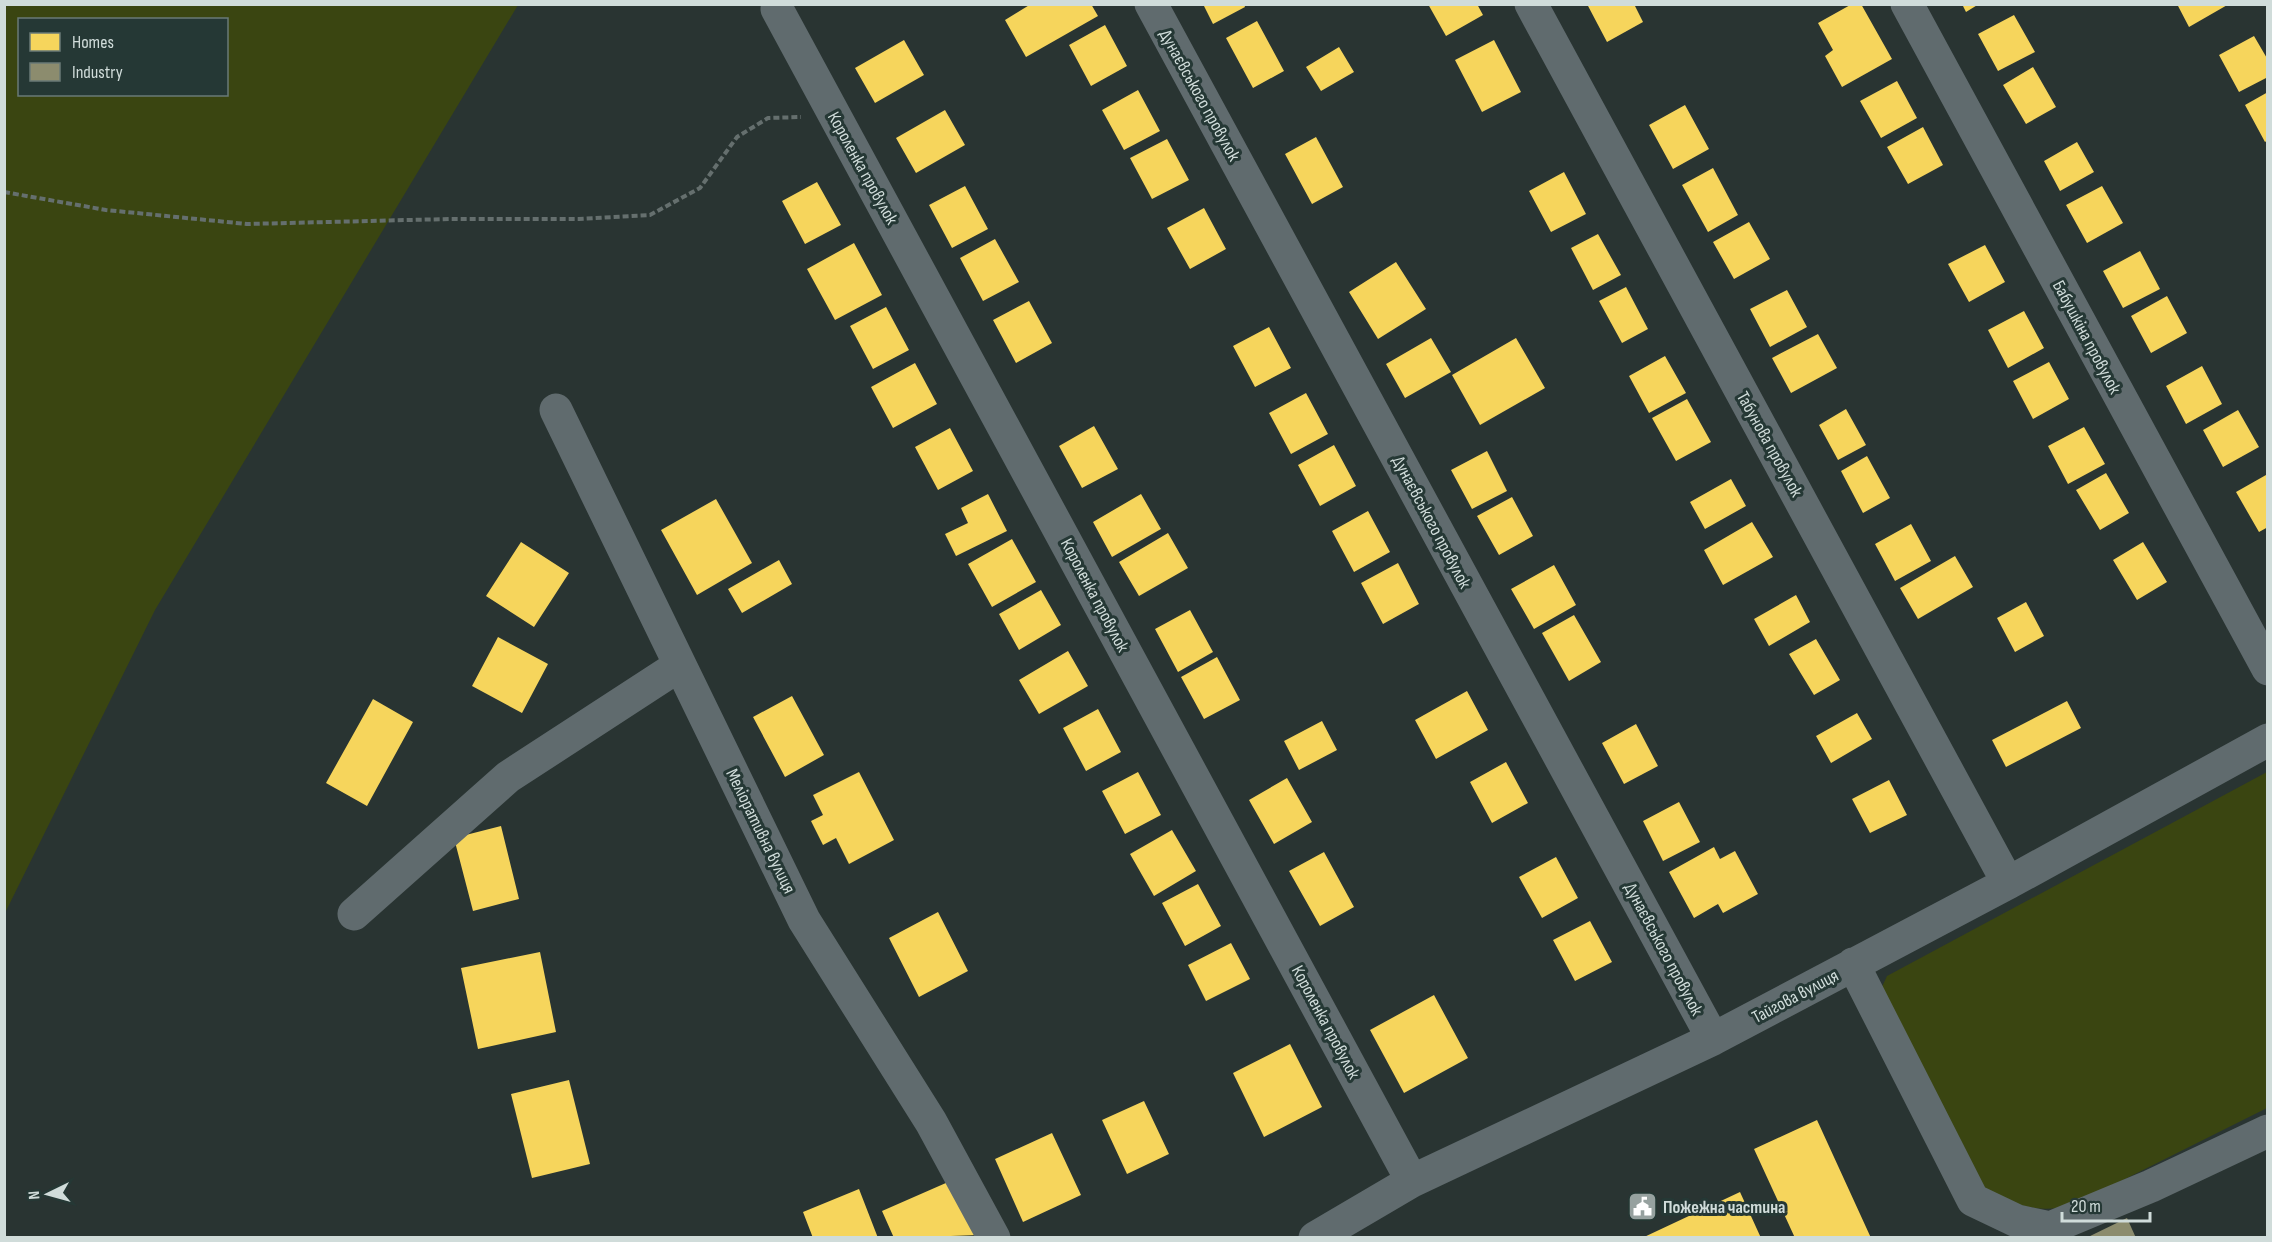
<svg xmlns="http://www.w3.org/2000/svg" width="2272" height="1242" viewBox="0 0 2272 1242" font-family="'Sofia Sans Condensed',sans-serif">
	<rect width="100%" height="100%" fill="#293432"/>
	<path fill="#3a4511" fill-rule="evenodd" d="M 5,4 L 518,5 L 155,610 L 5,913 ZM 20,20 L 226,20 L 226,94 L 20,94 Z
		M 2267,772 L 2267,1108 L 2071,1206 C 2032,1214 2013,1204 1980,1185 L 1881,989 L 1887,976 Z"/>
	<path fill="#f6d55c" d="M 1031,4 L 1091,4 L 1098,16 L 1026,57 L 1005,20 Z
		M 1203,4 L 1244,4 L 1245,7 L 1213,24 Z
		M 1428,4 L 1477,4 L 1483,15 L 1446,36 Z
		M 1587,4 L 1634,4 L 1643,22 L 1607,42 Z
		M 1852,4 L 1861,4 L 1892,59 L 1842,87 L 1825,56 L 1833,50 L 1818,23 Z
		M 1962,4 L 1979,4 L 1966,12 Z
		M 2177,4 L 2229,4 L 2189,27 Z
		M 2014,15 L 2035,52 L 1998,71 L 1978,34 Z
		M 1257,21 L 1284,71 L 1253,88 L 1226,38 Z
		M 1105,25 L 1127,66 L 1091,86 L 1069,45 Z
		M 2254,36 L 2268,60 L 2268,77 L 2239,92 L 2219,55 Z
		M 904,40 L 924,75 L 875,103 L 855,68 Z
		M 1494,40 L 1521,92 L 1482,112 L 1455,60 Z
		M 1339,47 L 1354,72 L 1321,91 L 1306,67 Z
		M 2033,67 L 2056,107 L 2026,124 L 2003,85 Z
		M 1897,81 L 1917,118 L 1881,138 L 1860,101 Z
		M 1138,90 L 1160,131 L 1124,150 L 1102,110 Z
		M 2268,92 L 2268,140 L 2265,142 L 2245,105 Z
		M 1685,105 L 1709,149 L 1673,169 L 1649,125 Z
		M 945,110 L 965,145 L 916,173 L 896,138 Z
		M 1923,127 L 1943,165 L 1908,184 L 1887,147 Z
		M 1316,137 L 1343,187 L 1312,204 L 1285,154 Z
		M 1167,139 L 1189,180 L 1152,199 L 1130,158 Z
		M 2077,142 L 2094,172 L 2060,191 L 2044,161 Z
		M 1713,168 L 1738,215 L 1708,232 L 1682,185 Z
		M 1564,172 L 1586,214 L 1551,232 L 1529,191 Z
		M 817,182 L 841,225 L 805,244 L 782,201 Z
		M 965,186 L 988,229 L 952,248 L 929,205 Z
		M 2102,186 L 2123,223 L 2087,243 L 2066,205 Z
		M 1204,208 L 1226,249 L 1190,269 L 1167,228 Z
		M 1749,222 L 1770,259 L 1734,279 L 1713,242 Z
		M 1598,234 L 1621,275 L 1593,290 L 1571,248 Z
		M 995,239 L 1019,282 L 983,301 L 960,258 Z
		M 854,243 L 882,295 L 835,320 L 807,269 Z
		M 1985,245 L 2005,282 L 1969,302 L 1948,264 Z
		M 2140,251 L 2160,289 L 2123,308 L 2103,271 Z
		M 1396,262 L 1426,309 L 1378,339 L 1349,292 Z
		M 1626,287 L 1648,329 L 1622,343 L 1599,301 Z
		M 1787,290 L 1807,327 L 1770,347 L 1750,309 Z
		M 2167,296 L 2187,333 L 2151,353 L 2131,316 Z
		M 1029,301 L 1052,343 L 1016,363 L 993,320 Z
		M 886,307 L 909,350 L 873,369 L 850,326 Z
		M 2024,311 L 2044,348 L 2008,368 L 1988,330 Z
		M 1269,327 L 1291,368 L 1255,387 L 1233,346 Z
		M 1818,334 L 1837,368 L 1791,393 L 1772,358 Z
		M 1431,338 L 1451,372 L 1405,398 L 1386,364 Z
		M 1516,338 L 1545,388 L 1480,425 L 1452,375 Z
		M 1665,356 L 1686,393 L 1649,413 L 1629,376 Z
		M 2049,362 L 2069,399 L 2033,419 L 2013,381 Z
		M 915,363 L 937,404 L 893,428 L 871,387 Z
		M 2202,366 L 2222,404 L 2186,424 L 2166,386 Z
		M 1306,393 L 1328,434 L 1291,454 L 1269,413 Z
		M 1687,399 L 1711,442 L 1676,461 L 1652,418 Z
		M 1846,409 L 1866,445 L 1838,460 L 1819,425 Z
		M 2238,410 L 2259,447 L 2223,467 L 2203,430 Z
		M 1094,426 L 1118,469 L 1082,488 L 1059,446 Z
		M 2084,427 L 2105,464 L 2068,484 L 2048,446 Z
		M 950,428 L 973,471 L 938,490 L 915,447 Z
		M 1334,445 L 1356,486 L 1320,506 L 1298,465 Z
		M 1487,451 L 1507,491 L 1472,509 L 1451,470 Z
		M 1867,456 L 1890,498 L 1863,513 L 1841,471 Z
		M 2106,473 L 2129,513 L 2100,530 L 2076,490 Z
		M 2266,475 L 2268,527 L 2259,532 L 2236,492 Z
		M 1731,479 L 1746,506 L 1705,529 L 1690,502 Z
		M 988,494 L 1007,531 L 956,556 L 945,534 L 968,523 L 961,508 Z
		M 1141,494 L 1161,529 L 1112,557 L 1093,522 Z
		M 1512,497 L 1533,536 L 1499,555 L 1477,516 Z
		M 716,499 L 752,563 L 697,595 L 661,530 Z
		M 1368,511 L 1390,552 L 1354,572 L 1332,531 Z
		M 1752,522 L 1773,557 L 1723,585 L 1704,550 Z
		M 1911,524 L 1931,561 L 1895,581 L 1875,544 Z
		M 1168,533 L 1188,568 L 1139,596 L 1119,562 Z
		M 1012,539 L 1036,582 L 992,607 L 968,564 Z
		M 521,542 L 569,573 L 534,627 L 486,596 Z
		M 2143,542 L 2167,582 L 2137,600 L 2113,560 Z
		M 1955,556 L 1973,587 L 1918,619 L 1900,588 Z
		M 779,560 L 792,584 L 742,613 L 728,589 Z
		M 1398,563 L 1419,604 L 1383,624 L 1361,583 Z
		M 1554,565 L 1576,605 L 1534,629 L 1511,589 Z
		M 1041,590 L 1061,625 L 1019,650 L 999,614 Z
		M 1796,595 L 1810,622 L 1769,646 L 1754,619 Z
		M 2026,602 L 2044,636 L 2015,652 L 1997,618 Z
		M 1190,610 L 1213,652 L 1178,672 L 1155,629 Z
		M 1574,615 L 1601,662 L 1569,681 L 1542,633 Z
		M 498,637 L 548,664 L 522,713 L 472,686 Z
		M 1816,639 L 1840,680 L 1814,695 L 1789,654 Z
		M 1068,651 L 1088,686 L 1039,714 L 1019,680 Z
		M 1217,657 L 1240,700 L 1204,719 L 1181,677 Z
		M 1467,691 L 1488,730 L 1436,759 L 1415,720 Z
		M 792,696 L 824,755 L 785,777 L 753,717 Z
		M 373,699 L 413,722 L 367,806 L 326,783 Z
		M 2067,701 L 2081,728 L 2006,767 L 1992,740 Z
		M 1098,709 L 1121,752 L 1086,771 L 1063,728 Z
		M 1857,713 L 1872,739 L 1831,763 L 1816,736 Z
		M 1322,721 L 1337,750 L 1299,770 L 1284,741 Z
		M 1636,724 L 1658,766 L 1624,784 L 1602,743 Z
		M 1506,762 L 1528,803 L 1492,823 L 1470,782 Z
		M 859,772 L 894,840 L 849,864 L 836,838 L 823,845 L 811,821 L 823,815 L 813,795 Z
		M 1138,772 L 1161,815 L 1125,834 L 1102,791 Z
		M 1287,778 L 1312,822 L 1274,844 L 1249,800 Z
		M 1889,780 L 1907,815 L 1870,833 L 1852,799 Z
		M 1679,802 L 1700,842 L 1663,861 L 1643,821 Z
		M 501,826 L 519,899 L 473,911 L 454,838 Z
		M 1172,830 L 1196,871 L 1154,896 L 1130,854 Z
		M 1714,847 L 1720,859 L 1735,851 L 1758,894 L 1723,913 L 1718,904 L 1694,918 L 1669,872 Z
		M 1324,852 L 1354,907 L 1320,926 L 1289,871 Z
		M 1556,857 L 1578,898 L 1542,918 L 1519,877 Z
		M 1198,884 L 1221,926 L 1185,946 L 1162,903 Z
		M 938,912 L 968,971 L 919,997 L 889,938 Z
		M 1590,921 L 1612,962 L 1575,981 L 1553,940 Z
		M 1231,943 L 1250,979 L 1206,1001 L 1188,965 Z
		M 540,952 L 556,1032 L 478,1049 L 461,968 Z
		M 1434,995 L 1468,1058 L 1404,1093 L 1370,1030 Z
		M 1290,1044 L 1322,1107 L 1264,1137 L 1233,1073 Z
		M 569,1080 L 590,1164 L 532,1178 L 511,1094 Z
		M 1144,1101 L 1169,1154 L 1127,1174 L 1102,1120 Z
		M 1817,1120 L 1871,1238 L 1795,1238 L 1754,1149 Z
		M 1052,1133 L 1081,1195 L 1023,1222 L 995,1159 Z
		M 955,1179 L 979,1235 L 894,1238 L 882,1211 Z
		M 859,1189 L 878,1238 L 813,1238 L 803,1212 Z
		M 1740,1192 L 1761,1238 L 1642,1238 Z"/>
	<path fill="#8c8c6e" d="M 2127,1218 L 2136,1238 L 2086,1238 Z"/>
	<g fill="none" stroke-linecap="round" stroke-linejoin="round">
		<path stroke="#656f6e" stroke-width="4" stroke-dasharray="6 3" stroke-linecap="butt" d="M 4,192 L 106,210 L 247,224 L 449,219 L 579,219 L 650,215 L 700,188 L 737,137 L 768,118 L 801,117"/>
		<path stroke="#606b6e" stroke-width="33" d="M 1151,4 L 1713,1039
			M 1531,4 L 2008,883
			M 1907,4 L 2268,669
			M 777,9 L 1412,1181
			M 556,410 L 804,920 L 931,1122 L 994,1238
			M 354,914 L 508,777 L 680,665
			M 1853,964 L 1973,1200 L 2017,1221 L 2050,1228 L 2151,1186 L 2268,1131
			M 1315,1238 L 1412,1181 L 1713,1039 L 2008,883 L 2268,740"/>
	</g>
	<defs>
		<symbol id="civic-square" viewBox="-11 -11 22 22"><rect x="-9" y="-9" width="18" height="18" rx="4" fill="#96a19f" stroke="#253835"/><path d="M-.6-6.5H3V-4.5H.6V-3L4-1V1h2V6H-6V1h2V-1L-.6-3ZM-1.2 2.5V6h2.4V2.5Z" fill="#fff"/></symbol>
	</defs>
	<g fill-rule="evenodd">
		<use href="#civic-square" x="1626" y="1190" width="33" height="33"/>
	</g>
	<g text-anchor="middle" stroke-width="6" stroke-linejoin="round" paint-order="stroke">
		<g font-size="18" fill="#d0dcda" stroke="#253835">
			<text transform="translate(1200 95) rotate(61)" y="6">Дунаєвського провулок</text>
			<text transform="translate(863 168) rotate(61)" y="6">Короленка провулок</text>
			<text transform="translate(2087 337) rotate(62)" y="6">Бабушкіна провулок</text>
			<text transform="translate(1770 444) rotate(61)" y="6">Табунова провулок</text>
			<text transform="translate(1432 522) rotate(62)" y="6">Дунаєвського провулок</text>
			<text transform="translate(1095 595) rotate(62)" y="6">Короленка провулок</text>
			<text transform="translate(761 831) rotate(64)" y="6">Меліоративна вулиця</text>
			<text transform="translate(1664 949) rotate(62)" y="6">Дунаєвського провулок</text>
			<text transform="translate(1795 996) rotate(-28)" y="6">Тайгова вулиця</text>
			<text transform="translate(1326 1022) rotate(62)" y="6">Короленка провулок</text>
		</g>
		<g font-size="18" font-weight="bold" fill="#d0dcda" stroke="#253835" text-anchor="start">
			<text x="1663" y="1213">Пожежна частина</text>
		</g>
	</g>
	<rect width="2272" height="1242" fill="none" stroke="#d0dcda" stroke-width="12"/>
	<rect x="18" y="18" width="210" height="78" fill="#253835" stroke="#697a77" stroke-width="1.5"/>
	<rect x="30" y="33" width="30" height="18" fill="#f6d55c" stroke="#697a77" stroke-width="1.5"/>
	<text x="72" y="48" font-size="18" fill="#d0dcda">Homes</text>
	<rect x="30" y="63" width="30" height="18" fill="#8c8c6e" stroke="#697a77" stroke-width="1.5"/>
	<text x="72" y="78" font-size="18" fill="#d0dcda">Industry</text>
	<g transform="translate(48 1194) rotate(265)" stroke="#253835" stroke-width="4.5" paint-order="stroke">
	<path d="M0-4.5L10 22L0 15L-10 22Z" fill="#d0dcda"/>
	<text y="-9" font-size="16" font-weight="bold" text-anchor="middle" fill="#d0dcda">N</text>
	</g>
	<path d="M2062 1212v9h88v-9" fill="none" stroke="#d0dcda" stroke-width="3"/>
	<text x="2071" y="1212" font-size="18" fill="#d0dcda" stroke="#253835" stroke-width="4.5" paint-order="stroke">20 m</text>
</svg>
